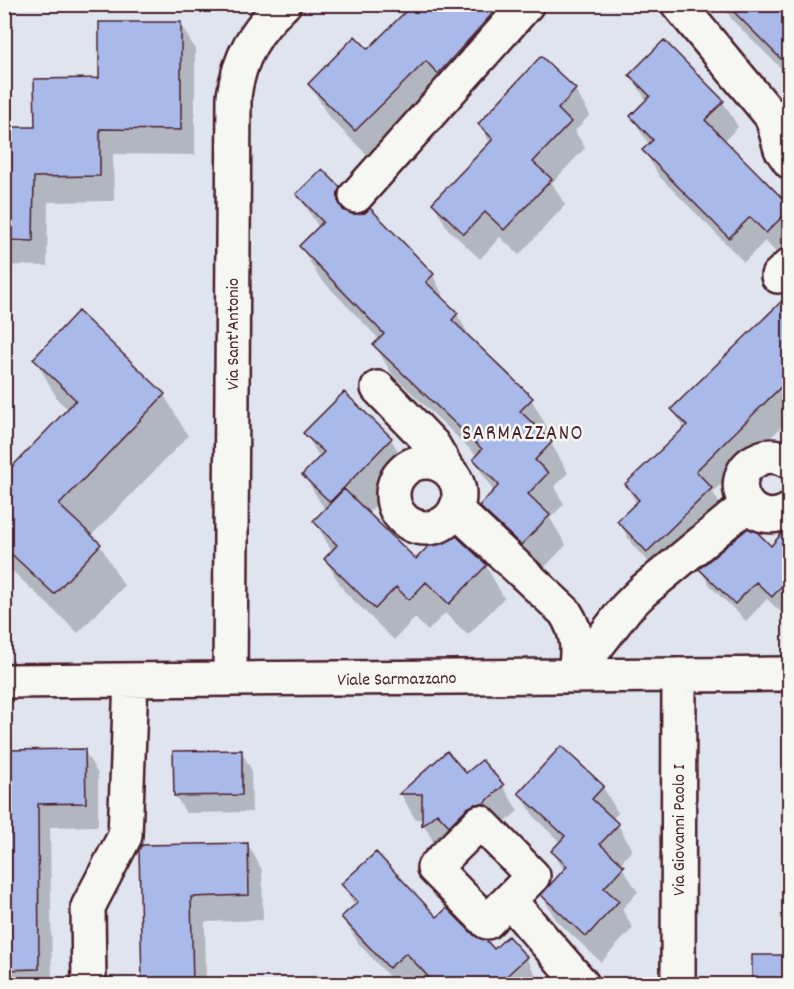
<svg xmlns="http://www.w3.org/2000/svg" width="794" height="989" viewBox="0 0 794 989" font-family="Dekko,sans-serif">
	<rect width="100%" height="100%" fill="#dfe4ef"/>
	<filter id="ink" filterUnits="userSpaceOnUse"><feTurbulence type="fractalNoise" baseFrequency=".0167" numOctaves="2"/><feDisplacementMap in="SourceGraphic" scale="12" xChannelSelector="R" yChannelSelector="G"/><feConvolveMatrix kernelMatrix="1 2 1 2 8 2 1 2 1" color-interpolation-filters="sRGB"/></filter>
	<g filter="url(#ink)">
		<path fill="#0003" d="M 416,4 L 522,4 L 533,23 L 457,104 L 374,162 L 328,116 L 310,84 L 368,51 Z
			M 723,4 L 790,4 L 790,77 L 732,20 Z
			M 180,23 L 195,49 L 195,155 L 113,154 L 114,201 L 48,202 L 47,266 L 4,265 L 4,128 L 37,128 L 101,80 Z
			M 664,42 L 723,102 L 738,127 L 724,141 L 790,208 L 790,249 L 781,257 L 765,241 L 744,262 L 659,176 L 644,150 L 649,145 L 632,117 L 647,102 L 631,75 Z
			M 541,58 L 575,90 L 590,115 L 575,131 L 585,148 L 552,183 L 565,205 L 519,255 L 500,237 L 480,259 L 448,229 L 433,203 L 490,143 L 480,124 Z
			M 339,188 L 355,216 L 433,275 L 448,306 L 457,314 L 474,344 L 531,399 L 548,429 L 542,435 L 551,443 L 568,473 L 554,487 L 564,504 L 550,518 L 566,545 L 538,574 L 498,536 L 481,506 L 494,492 L 474,460 L 477,456 L 392,374 L 375,345 L 380,340 L 318,276 L 301,246 L 319,228 L 298,194 Z
			M 790,297 L 790,419 L 713,492 L 725,514 L 661,575 L 633,546 L 619,521 L 637,504 L 626,485 L 685,429 L 673,409 Z
			M 78,313 L 164,395 L 188,436 L 91,536 L 100,545 L 124,586 L 78,633 L 4,563 L 4,477 L 69,410 L 58,400 L 35,359 Z
			M 305,433 L 391,439 L 409,471 L 367,514 L 416,561 L 486,566 L 504,598 L 468,635 L 445,613 L 428,631 L 415,618 L 394,640 L 344,591 L 325,559 L 332,552 L 315,521 L 325,510 L 304,475 L 320,458 Z
			M 790,531 L 790,606 L 783,614 L 767,599 L 746,621 L 711,587 L 700,570 L 771,548 L 784,534 Z
			M 561,749 L 603,787 L 618,813 L 612,819 L 618,825 L 632,850 L 620,864 L 638,892 L 622,909 L 633,928 L 601,962 L 557,921 L 542,896 L 565,872 L 553,852 L 561,843 L 535,818 L 520,793 Z
			M 84,750 L 98,774 L 98,826 L 50,827 L 52,984 L 4,984 L 4,751 Z
			M 241,751 L 251,769 L 252,812 L 186,813 L 175,795 Z
			M 447,753 L 466,776 L 503,786 L 518,811 L 497,829 L 438,850 L 424,825 L 424,819 L 415,819 L 401,794 Z
			M 248,844 L 262,870 L 263,920 L 205,922 L 206,984 L 143,984 L 141,850 Z
			M 343,884 L 437,920 L 494,951 L 508,938 L 526,958 L 541,984 L 428,984 L 421,978 L 414,984 L 396,984 L 358,943 L 343,917 L 355,906 Z
			M 754,956 L 790,957 L 790,984 L 753,984 Z"/>
		<path fill="#a9b9e9" stroke="#4a1f2b" stroke-width="1.5" d="M 413,4 L 501,4 L 438,74 L 426,61 L 355,131 L 308,84 L 355,36 L 368,49 Z
			M 726,4 L 789,4 L 789,67 Z
			M 99,22 L 181,22 L 181,130 L 100,129 L 100,176 L 34,177 L 33,241 L 4,240 L 4,127 L 35,127 L 34,79 L 99,78 Z
			M 664,40 L 724,101 L 705,120 L 789,205 L 789,210 L 766,233 L 750,217 L 729,238 L 642,150 L 653,140 L 630,116 L 650,96 L 629,75 Z
			M 541,56 L 576,89 L 558,109 L 571,122 L 533,162 L 552,179 L 504,230 L 485,212 L 464,234 L 432,203 L 493,139 L 478,124 Z
			M 322,169 L 340,187 L 338,193 L 338,201 L 343,210 L 353,214 L 365,213 L 370,208 L 434,274 L 426,282 L 458,313 L 452,320 L 533,398 L 520,411 L 552,442 L 535,460 L 548,473 L 528,494 L 550,515 L 521,545 L 479,506 L 499,485 L 473,459 L 482,449 L 373,345 L 384,334 L 299,246 L 323,222 L 296,194 Z
			M 789,294 L 789,379 L 696,471 L 712,488 L 647,552 L 617,521 L 639,500 L 625,484 L 687,425 L 671,409 Z
			M 78,311 L 165,394 L 59,505 L 101,544 L 54,594 L 4,547 L 4,475 L 76,400 L 33,359 Z
			M 344,392 L 392,438 L 330,502 L 302,475 L 324,452 L 303,433 Z
			M 344,489 L 416,559 L 438,536 L 445,542 L 453,533 L 487,565 L 449,604 L 426,582 L 409,600 L 396,587 L 375,609 L 324,559 L 337,545 L 313,521 Z
			M 748,528 L 757,532 L 771,546 L 783,532 L 789,530 L 789,578 L 772,597 L 756,582 L 735,604 L 699,569 Z
			M 561,746 L 604,786 L 592,799 L 619,824 L 600,844 L 624,866 L 604,888 L 619,901 L 586,937 L 541,895 L 567,866 L 551,851 L 565,836 L 518,793 Z
			M 85,749 L 86,803 L 38,804 L 39,969 L 4,970 L 4,750 Z
			M 242,750 L 242,795 L 174,796 L 173,751 Z
			M 447,751 L 466,773 L 482,760 L 504,785 L 483,804 L 475,804 L 467,808 L 449,826 L 437,813 L 422,826 L 422,794 L 399,794 Z
			M 248,843 L 249,895 L 191,897 L 193,984 L 142,984 L 139,850 L 142,845 Z
			M 376,852 L 437,917 L 447,908 L 474,935 L 486,940 L 494,949 L 508,936 L 527,957 L 498,984 L 435,984 L 406,953 L 389,968 L 341,917 L 358,902 L 341,884 Z
			M 752,955 L 789,955 L 789,984 L 752,984 Z"/>
		<g fill="none" stroke-linecap="round" stroke-linejoin="round">
			<defs>
				<path id="minor" d="M 678,4 L 772,117 L 790,116
					M 772,117 L 781,149 L 790,162
					M 356,196 L 527,4
					M 778,276 L 790,265
					M 378,388 L 433,445 L 447,469
					M393 495a33 33 0 1 1 66 0a33 33 0 1 1-66 0Z
					M 790,462 C 780,456 769,454 759,459 C 720,475 748,534 790,510
					M 456,510 L 565,612 C 579,634 579,651 574,676
					M 574,676 L 626,608 L 643,591 L 747,505
					M 230,679 L 234,96 C 239,58 255,30 284,4
					M 4,681 L 790,674
					M 480,822 L 533,876 L 487,922 L 434,868 Z
					M 509,900 L 582,984
					M 89,984 L 88,907 L 125,836 L 131,680
					M 678,984 L 679,675"/>
			</defs>
			<use href="#minor" stroke="#4a1f2b" stroke-width="38"/>
			<use href="#minor" stroke="#f6f6f2" stroke-width="33"/>
		</g>
	</g>
	<g text-anchor="middle" stroke-width="5" stroke-linejoin="round" paint-order="stroke">
		<g font-size="18" fill="#4a1f2b" stroke="#f6f6f2">
			<text transform="translate(232 334) rotate(-90)" y="6">Via Sant'Antonio</text>
			<text transform="translate(397 678) rotate(-1)" y="6">Viale Sarmazzano</text>
			<text transform="translate(678 830) rotate(-90)" y="6">Via Giovanni Paolo I</text>
		</g>
		<g font-size="21" letter-spacing="1.5" fill="#4a1f2b" stroke="#f6f6f2">
			<text x="523" y="439">SARMAZZANO</text>
		</g>
	</g>
	<rect width="794" height="989" fill="none" stroke="#f6f6f2" stroke-width="24"/>
	<rect x="12" y="12" width="770" height="965" fill="none" stroke="#4a1f2b" stroke-width="2" filter="url(#ink)"/>
</svg>
